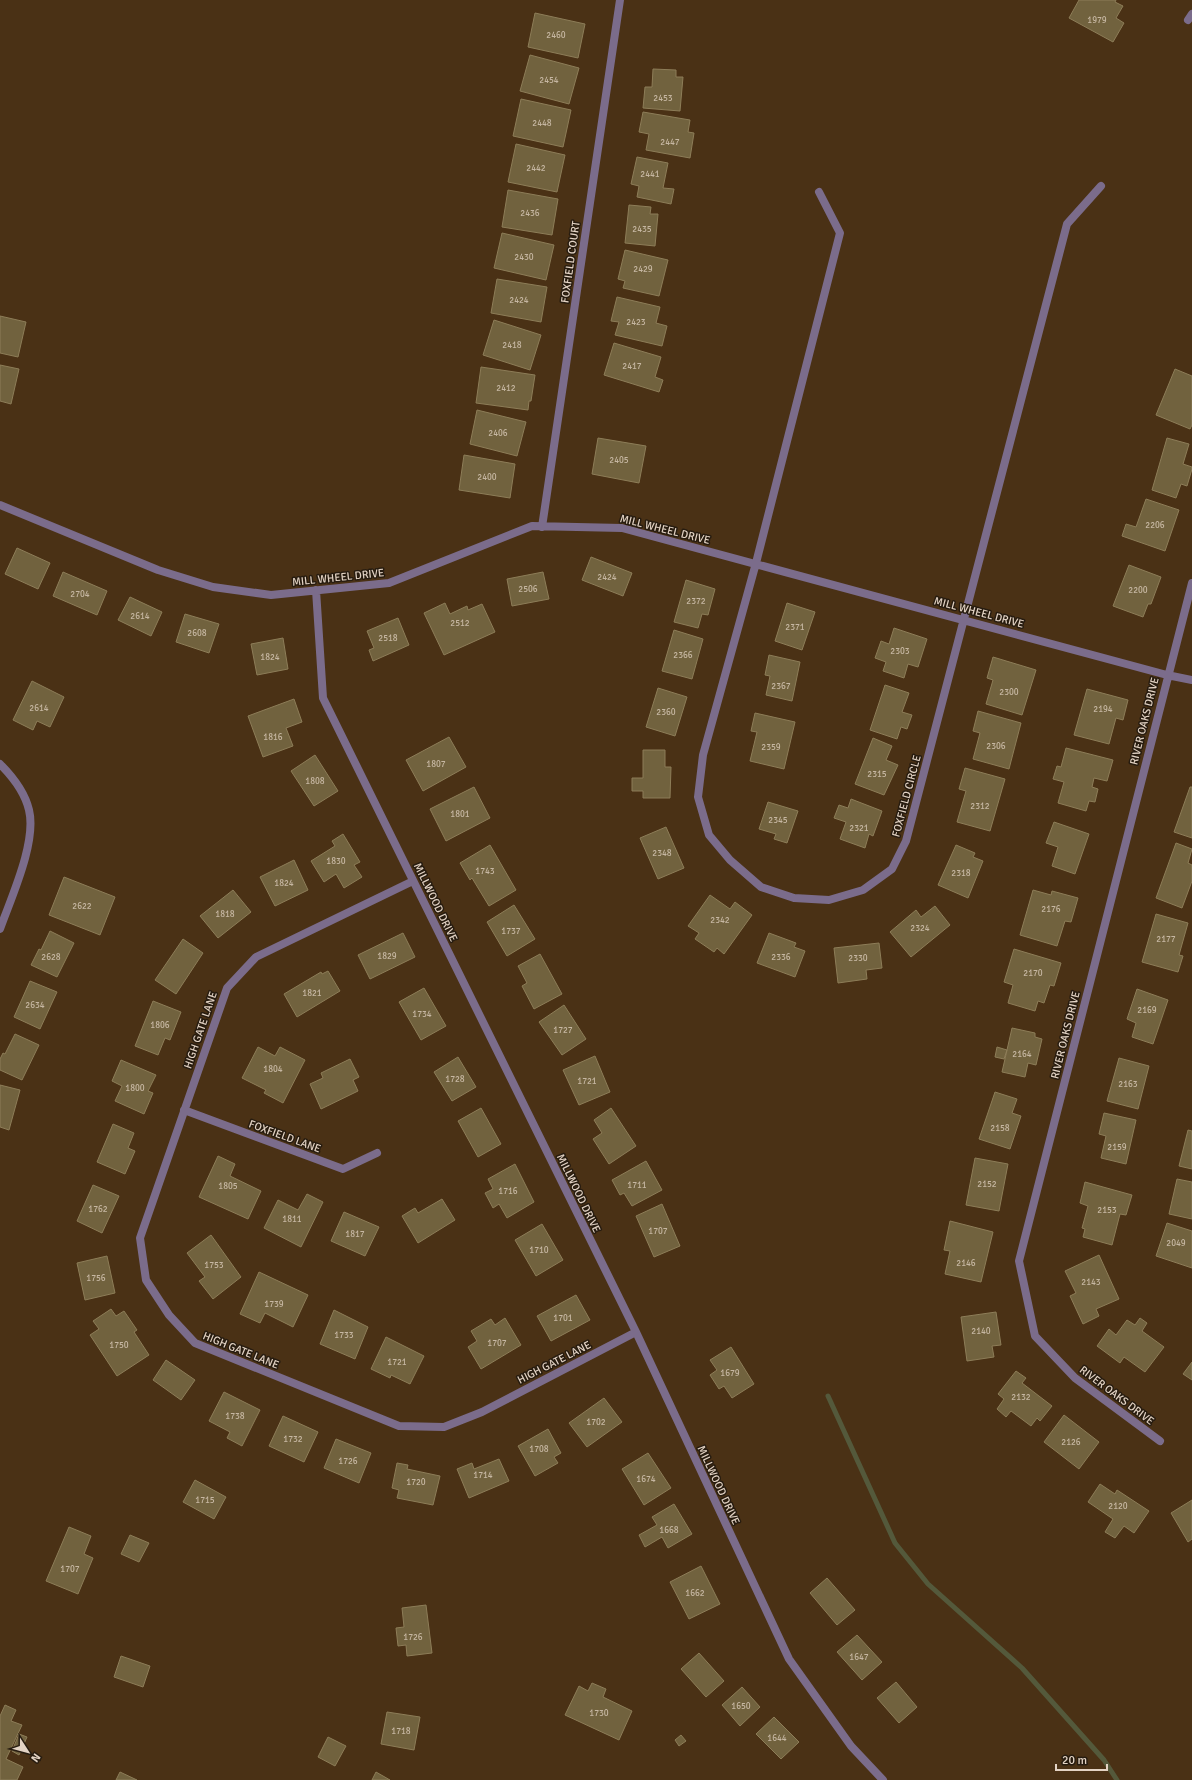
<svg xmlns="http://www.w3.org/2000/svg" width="1192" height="1780" viewBox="0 0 1192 1780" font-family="Signika,sans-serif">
	<rect width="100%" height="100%" fill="#4a3115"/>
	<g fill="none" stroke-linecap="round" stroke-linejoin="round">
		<path stroke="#54593b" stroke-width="5" d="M 828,1396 L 895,1543 L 928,1584 L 1022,1668 L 1104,1760 L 1117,1780"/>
	</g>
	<path fill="#71623e" stroke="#8d7d58" d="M 1079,0 L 1116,0 L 1115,2 L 1123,6 L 1116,18 L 1124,23 L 1113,42 L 1069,18 Z
		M 535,13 L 585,24 L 578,58 L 528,47 Z
		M 530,55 L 579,68 L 569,104 L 520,91 Z
		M 653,69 L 676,70 L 676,77 L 683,77 L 680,111 L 643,108 L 645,87 L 652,87 Z
		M 521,99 L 571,110 L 563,147 L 513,136 Z
		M 643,112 L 690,120 L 688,132 L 694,133 L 690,158 L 646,150 L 649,134 L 639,132 Z
		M 516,144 L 565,155 L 557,192 L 508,182 Z
		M 637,157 L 668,163 L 663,188 L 674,189 L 671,204 L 637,197 L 639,186 L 631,184 Z
		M 508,190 L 558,199 L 552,235 L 502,227 Z
		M 629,205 L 651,207 L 650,214 L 658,214 L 655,246 L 625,243 Z
		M 502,233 L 554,245 L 546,280 L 494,268 Z
		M 625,250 L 668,260 L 659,296 L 623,288 L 625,281 L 618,279 Z
		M 497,279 L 547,287 L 541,322 L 491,313 Z
		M 617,297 L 660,307 L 656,323 L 667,326 L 662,346 L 615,335 L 619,322 L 611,321 Z
		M 0,316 L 26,322 L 18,357 L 0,353 Z
		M 494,320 L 541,335 L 530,370 L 483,355 Z
		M 614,343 L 661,357 L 655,377 L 663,380 L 659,392 L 604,375 Z
		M 0,365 L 19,369 L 11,404 L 0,401 Z
		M 481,367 L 535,375 L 531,401 L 529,401 L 528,410 L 476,403 Z
		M 1175,369 L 1192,376 L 1192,425 L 1190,429 L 1156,415 Z
		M 477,410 L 526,422 L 517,456 L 470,444 Z
		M 598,438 L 646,446 L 639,483 L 592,474 Z
		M 1167,438 L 1189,444 L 1183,464 L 1192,467 L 1192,469 L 1187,486 L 1181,484 L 1176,498 L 1152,490 Z
		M 464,455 L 515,464 L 510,498 L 459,490 Z
		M 1146,499 L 1179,510 L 1165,551 L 1122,536 L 1126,524 L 1136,527 Z
		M 17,548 L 50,563 L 38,589 L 5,574 Z
		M 591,557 L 632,573 L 623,596 L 582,580 Z
		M 1129,565 L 1161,577 L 1151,604 L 1148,604 L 1143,617 L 1113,606 Z
		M 63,572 L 107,591 L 97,615 L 53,596 Z
		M 543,572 L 549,599 L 512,606 L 507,579 Z
		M 686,580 L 715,589 L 708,615 L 702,614 L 698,628 L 674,622 Z
		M 130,597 L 162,612 L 151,636 L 118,620 Z
		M 445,603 L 450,614 L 467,606 L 468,610 L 482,604 L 495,632 L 444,655 L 424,613 Z
		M 787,603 L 815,612 L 802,650 L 775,641 Z
		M 185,614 L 219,624 L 209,653 L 176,642 Z
		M 398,618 L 409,645 L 373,661 L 369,650 L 374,648 L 367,631 Z
		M 894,628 L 927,639 L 918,667 L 908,664 L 904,678 L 883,671 L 886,662 L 875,658 L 881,641 L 889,644 Z
		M 674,630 L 703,639 L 692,679 L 662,671 Z
		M 283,638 L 288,669 L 257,675 L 251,644 Z
		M 769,655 L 800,662 L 792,701 L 766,695 L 770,676 L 765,675 Z
		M 993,657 L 1036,670 L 1022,715 L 986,704 L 993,680 L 987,678 Z
		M 32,681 L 64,697 L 50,727 L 37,721 L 33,730 L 13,720 Z
		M 885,685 L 909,693 L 902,712 L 912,715 L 907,729 L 901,727 L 897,739 L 870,730 Z
		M 658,688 L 687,697 L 675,736 L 646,727 Z
		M 1087,689 L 1128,700 L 1123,720 L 1116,718 L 1109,744 L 1074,735 Z
		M 294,699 L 302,722 L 286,728 L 293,746 L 263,757 L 248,716 Z
		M 978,711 L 1021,723 L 1009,769 L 973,759 L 980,733 L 973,731 Z
		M 755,713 L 795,722 L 784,769 L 750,761 L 757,732 L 751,731 Z
		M 449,737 L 466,767 L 423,791 L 406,760 Z
		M 873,738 L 892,746 L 886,760 L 898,765 L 884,795 L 855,784 Z
		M 1066,748 L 1113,760 L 1107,781 L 1094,778 L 1092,787 L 1098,789 L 1095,802 L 1089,801 L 1086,811 L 1058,803 L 1064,782 L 1053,779 L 1057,766 L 1061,767 Z
		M 643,750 L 665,750 L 665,767 L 671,767 L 670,798 L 643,798 L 643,791 L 632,791 L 632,778 L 643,778 Z
		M 315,755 L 338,791 L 314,806 L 291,771 Z
		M 965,768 L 1005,779 L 990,831 L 957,822 L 966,791 L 959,789 Z
		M 474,787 L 490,818 L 446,841 L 430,809 Z
		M 1190,787 L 1192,787 L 1192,838 L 1174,832 Z
		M 851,799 L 882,811 L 873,836 L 869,834 L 865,848 L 840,839 L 846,822 L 834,818 L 839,805 L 848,808 Z
		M 768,802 L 798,811 L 787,843 L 774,839 L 776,834 L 759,829 Z
		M 1054,822 L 1089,834 L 1075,874 L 1052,866 L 1058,847 L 1046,843 Z
		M 666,827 L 684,868 L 658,879 L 640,838 Z
		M 343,834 L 360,862 L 354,865 L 362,877 L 344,888 L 336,874 L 324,882 L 311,861 L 335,846 L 332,841 Z
		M 1176,843 L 1192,849 L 1188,863 L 1192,865 L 1192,881 L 1182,908 L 1156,898 Z
		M 490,845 L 516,890 L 489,906 L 472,878 L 470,880 L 460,863 Z
		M 956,845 L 975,853 L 973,857 L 983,861 L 968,898 L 938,885 Z
		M 294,860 L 308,890 L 275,906 L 260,877 Z
		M 64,877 L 115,897 L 100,935 L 49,915 Z
		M 233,890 L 251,912 L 218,938 L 200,916 Z
		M 1033,890 L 1051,895 L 1052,891 L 1078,898 L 1071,922 L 1065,921 L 1057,946 L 1020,935 Z
		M 710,895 L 730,909 L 735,902 L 752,915 L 724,954 L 717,948 L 714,952 L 695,939 L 699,933 L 688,926 Z
		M 514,905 L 535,939 L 507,956 L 487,922 Z
		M 935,906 L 950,925 L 911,957 L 890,932 L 916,910 L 921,917 Z
		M 1156,914 L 1188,923 L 1179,955 L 1183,956 L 1178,972 L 1142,962 Z
		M 50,931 L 74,943 L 57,977 L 31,965 L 39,949 L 41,950 Z
		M 403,933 L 415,957 L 370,979 L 358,955 Z
		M 769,933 L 796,943 L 794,947 L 805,951 L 795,977 L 757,963 Z
		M 183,939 L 203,953 L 176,994 L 155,980 Z
		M 879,943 L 882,968 L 866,970 L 867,979 L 838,983 L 834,948 Z
		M 1014,949 L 1061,963 L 1054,986 L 1050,985 L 1044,1003 L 1038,1001 L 1035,1011 L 1008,1003 L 1013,985 L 1004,982 Z
		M 540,954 L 562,994 L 534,1009 L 522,986 L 527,983 L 518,966 Z
		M 328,971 L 340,991 L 297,1017 L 284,994 L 321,972 L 322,974 Z
		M 30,981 L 57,992 L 40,1029 L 14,1017 Z
		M 424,988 L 446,1026 L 421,1040 L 399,1002 Z
		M 1137,989 L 1168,1000 L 1153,1044 L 1132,1037 L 1136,1023 L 1127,1019 Z
		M 153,1001 L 181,1012 L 170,1040 L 165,1038 L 158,1055 L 135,1046 Z
		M 564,1005 L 586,1039 L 562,1055 L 539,1022 Z
		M 1012,1028 L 1035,1033 L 1035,1037 L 1042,1039 L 1036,1065 L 1028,1063 L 1025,1077 L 1002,1072 Z
		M 15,1034 L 39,1045 L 22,1080 L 0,1070 L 0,1059 L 3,1053 L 5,1054 Z
		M 258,1047 L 275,1056 L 280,1047 L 305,1060 L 283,1103 L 264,1093 L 266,1090 L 242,1078 Z
		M 997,1047 L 1007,1050 L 1004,1059 L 995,1057 Z
		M 595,1056 L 610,1092 L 579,1105 L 563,1070 Z
		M 458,1057 L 476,1087 L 452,1101 L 434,1072 Z
		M 1119,1058 L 1149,1066 L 1138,1109 L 1107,1101 Z
		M 350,1059 L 359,1077 L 353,1080 L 358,1091 L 321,1109 L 310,1084 L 323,1078 L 321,1073 Z
		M 121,1060 L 156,1075 L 148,1091 L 153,1093 L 144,1114 L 115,1101 L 122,1086 L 112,1081 Z
		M 0,1085 L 20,1090 L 9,1130 L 0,1127 Z
		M 995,1092 L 1017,1099 L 1012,1113 L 1021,1116 L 1010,1149 L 979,1139 Z
		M 481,1108 L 501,1144 L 478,1157 L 458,1121 Z
		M 611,1108 L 636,1146 L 609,1164 L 593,1139 L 602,1133 L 594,1120 Z
		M 1104,1113 L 1136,1120 L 1126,1164 L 1101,1158 L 1106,1136 L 1099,1134 Z
		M 113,1124 L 134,1133 L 128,1148 L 135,1151 L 125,1174 L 97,1162 Z
		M 1188,1130 L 1192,1131 L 1192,1169 L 1179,1166 Z
		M 218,1156 L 235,1164 L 230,1176 L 261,1191 L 248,1219 L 199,1197 Z
		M 975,1158 L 1008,1164 L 999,1211 L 966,1205 Z
		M 646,1161 L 662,1190 L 632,1206 L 624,1193 L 620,1195 L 612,1180 Z
		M 515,1164 L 534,1202 L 507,1218 L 499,1204 L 493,1208 L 485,1193 L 493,1189 L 488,1179 Z
		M 1177,1179 L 1192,1182 L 1192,1219 L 1169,1214 Z
		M 1085,1182 L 1132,1195 L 1126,1215 L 1120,1214 L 1112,1245 L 1083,1237 L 1085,1229 L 1082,1228 L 1088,1206 L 1080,1203 Z
		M 93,1185 L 119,1196 L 102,1233 L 77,1221 Z
		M 307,1194 L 323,1202 L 301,1247 L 264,1228 L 278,1200 L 298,1210 Z
		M 442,1199 L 455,1220 L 418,1243 L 402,1216 L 415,1208 L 418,1213 Z
		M 662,1204 L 680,1246 L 654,1257 L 636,1216 Z
		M 344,1212 L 379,1227 L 365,1256 L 331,1241 Z
		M 950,1221 L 993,1232 L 981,1282 L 945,1274 L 950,1251 L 944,1250 Z
		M 1167,1223 L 1192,1231 L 1192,1268 L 1156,1256 Z
		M 542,1224 L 563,1260 L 536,1276 L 515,1240 Z
		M 211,1235 L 241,1277 L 213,1299 L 199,1281 L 205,1277 L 187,1253 Z
		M 1099,1255 L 1119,1299 L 1096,1309 L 1099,1316 L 1083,1324 L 1070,1296 L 1076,1293 L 1065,1271 Z
		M 107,1256 L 115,1293 L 85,1300 L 77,1263 Z
		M 259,1272 L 308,1295 L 293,1327 L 265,1313 L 260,1323 L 240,1314 Z
		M 576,1295 L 590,1320 L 551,1341 L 537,1316 Z
		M 111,1309 L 116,1316 L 124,1311 L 137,1330 L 134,1332 L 149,1355 L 117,1376 L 90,1335 L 99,1329 L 93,1321 Z
		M 334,1310 L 368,1327 L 355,1359 L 320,1344 Z
		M 996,1312 L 1001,1345 L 992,1346 L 994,1357 L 967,1361 L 961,1317 Z
		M 505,1318 L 521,1345 L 481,1369 L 468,1347 L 477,1341 L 471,1331 L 491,1319 L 495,1325 Z
		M 1140,1318 L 1147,1323 L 1142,1331 L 1164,1347 L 1145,1372 L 1124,1357 L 1120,1363 L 1097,1346 L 1109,1329 L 1116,1335 L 1127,1320 L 1135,1325 Z
		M 386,1337 L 424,1356 L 410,1384 L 391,1375 L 390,1378 L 371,1369 Z
		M 731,1347 L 754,1384 L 732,1398 L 724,1386 L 719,1389 L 710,1375 L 717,1370 L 710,1360 Z
		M 166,1360 L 195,1380 L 181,1400 L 153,1380 Z
		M 1192,1362 L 1192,1380 L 1183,1374 Z
		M 1016,1371 L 1026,1378 L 1022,1383 L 1052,1406 L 1040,1421 L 1037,1418 L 1031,1426 L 1011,1411 L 1006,1417 L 997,1409 L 1004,1399 L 998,1394 Z
		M 224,1392 L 260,1410 L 242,1446 L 227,1438 L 230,1432 L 209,1421 Z
		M 604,1398 L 622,1422 L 587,1447 L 569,1423 Z
		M 1064,1415 L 1099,1442 L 1079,1469 L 1044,1442 Z
		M 283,1416 L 318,1432 L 304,1462 L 269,1446 Z
		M 548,1429 L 561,1453 L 554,1457 L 558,1463 L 535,1476 L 518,1446 Z
		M 336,1439 L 371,1453 L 359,1483 L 324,1468 Z
		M 648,1453 L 671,1488 L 644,1505 L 622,1469 Z
		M 499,1459 L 509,1481 L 469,1498 L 457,1469 L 472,1463 L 474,1469 Z
		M 397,1463 L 408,1465 L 407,1469 L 440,1476 L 433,1505 L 397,1498 L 399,1490 L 392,1488 Z
		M 195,1480 L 226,1497 L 214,1519 L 183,1502 Z
		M 1100,1484 L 1115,1494 L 1117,1490 L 1149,1511 L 1134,1533 L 1124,1526 L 1115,1538 L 1105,1532 L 1113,1519 L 1088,1502 Z
		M 1192,1500 L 1192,1539 L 1188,1542 L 1171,1513 Z
		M 674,1504 L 692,1534 L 668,1548 L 662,1537 L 645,1547 L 639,1535 L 657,1525 L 652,1517 Z
		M 69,1527 L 91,1536 L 84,1554 L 93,1558 L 78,1594 L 46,1581 Z
		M 130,1535 L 149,1543 L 139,1562 L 121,1554 Z
		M 701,1566 L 720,1604 L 689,1619 L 670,1582 Z
		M 827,1578 L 855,1610 L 837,1625 L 810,1593 Z
		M 426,1605 L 432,1653 L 407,1656 L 406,1645 L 398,1646 L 396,1628 L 404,1627 L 402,1608 Z
		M 857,1635 L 882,1662 L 862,1680 L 837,1652 Z
		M 699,1653 L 724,1681 L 706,1697 L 681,1669 Z
		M 121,1656 L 150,1666 L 143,1687 L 114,1677 Z
		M 896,1682 L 917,1707 L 899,1723 L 877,1698 Z
		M 592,1683 L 606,1689 L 603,1697 L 632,1711 L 619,1740 L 565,1715 L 579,1686 L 588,1691 Z
		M 742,1687 L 760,1707 L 740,1726 L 722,1705 Z
		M 5,1705 L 16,1710 L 11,1721 L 22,1725 L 6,1759 L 23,1767 L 17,1780 L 0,1780 L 0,1716 Z
		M 387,1712 L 420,1717 L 414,1750 L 381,1744 Z
		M 774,1717 L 799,1742 L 781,1759 L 756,1734 Z
		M 19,1734 L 27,1737 L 19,1755 L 12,1751 Z
		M 681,1735 L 686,1741 L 679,1746 L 675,1740 Z
		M 328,1737 L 346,1746 L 335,1766 L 318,1757 Z
		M 120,1772 L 137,1780 L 116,1780 Z
		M 376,1772 L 390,1780 L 372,1780 Z"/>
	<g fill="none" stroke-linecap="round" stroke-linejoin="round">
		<path stroke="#7b6c8b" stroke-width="8" d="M 1188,20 L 1192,14
			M 819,192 L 840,233 L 756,563 L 703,755 L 698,797 L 709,835 L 730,860 L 761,887 L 794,898 L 829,900 L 863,890 L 892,869 L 906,841 L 1067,224 L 1101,186
			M 0,505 L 158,570 L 213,587 L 271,595 L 389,583 L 532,526 L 622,528 L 1167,675 L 1192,680
			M 542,527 L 620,0
			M 316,590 L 323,698 L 636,1332 L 789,1659 L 851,1746 L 883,1780
			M 0,764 C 13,777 25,793 29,810 C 37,842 11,898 0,929
			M 413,881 L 256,957 L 227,988 L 140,1238 L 146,1280 L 169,1315 L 195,1343 L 399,1426 L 444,1427 L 482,1412 L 636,1332
			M 184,1110 L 343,1169 L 377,1153
			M 1160,1441 L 1075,1378 L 1035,1336 L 1019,1261 L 1192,583"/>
	</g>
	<g text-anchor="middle" stroke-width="3" stroke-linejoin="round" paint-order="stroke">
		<g font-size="9" fill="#c6b7a2">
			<text x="1097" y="23">1979</text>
			<text x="556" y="38">2460</text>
			<text x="549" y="83">2454</text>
			<text x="663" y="101">2453</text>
			<text x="542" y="126">2448</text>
			<text x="670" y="145">2447</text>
			<text x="536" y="171">2442</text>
			<text x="650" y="177">2441</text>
			<text x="530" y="216">2436</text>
			<text x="642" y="232">2435</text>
			<text x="524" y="260">2430</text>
			<text x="643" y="272">2429</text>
			<text x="519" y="303">2424</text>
			<text x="636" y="325">2423</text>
			<text x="512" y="348">2418</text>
			<text x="632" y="369">2417</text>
			<text x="506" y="391">2412</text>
			<text x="498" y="436">2406</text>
			<text x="619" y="463">2405</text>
			<text x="487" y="480">2400</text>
			<text x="1155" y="528">2206</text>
			<text x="607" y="580">2424</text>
			<text x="528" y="592">2506</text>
			<text x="1138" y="593">2200</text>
			<text x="80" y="597">2704</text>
			<text x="696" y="604">2372</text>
			<text x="140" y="619">2614</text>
			<text x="460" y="626">2512</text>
			<text x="795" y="630">2371</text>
			<text x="197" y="636">2608</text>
			<text x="388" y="641">2518</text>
			<text x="900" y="654">2303</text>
			<text x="683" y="658">2366</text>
			<text x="270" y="660">1824</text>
			<text x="781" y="689">2367</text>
			<text x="1009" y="695">2300</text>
			<text x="39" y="711">2614</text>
			<text x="1103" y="712">2194</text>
			<text x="666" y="715">2360</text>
			<text x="273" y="740">1816</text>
			<text x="996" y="749">2306</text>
			<text x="771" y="750">2359</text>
			<text x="436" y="767">1807</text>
			<text x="877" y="777">2315</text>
			<text x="315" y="784">1808</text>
			<text x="980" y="809">2312</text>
			<text x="460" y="817">1801</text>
			<text x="778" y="823">2345</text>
			<text x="859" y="831">2321</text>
			<text x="662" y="856">2348</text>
			<text x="336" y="864">1830</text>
			<text x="485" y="874">1743</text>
			<text x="961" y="876">2318</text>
			<text x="284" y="886">1824</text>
			<text x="82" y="909">2622</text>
			<text x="1051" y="912">2176</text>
			<text x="225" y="917">1818</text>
			<text x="720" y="923">2342</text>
			<text x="920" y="931">2324</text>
			<text x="511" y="934">1737</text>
			<text x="1166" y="942">2177</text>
			<text x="387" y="959">1829</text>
			<text x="51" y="960">2628</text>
			<text x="781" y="960">2336</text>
			<text x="858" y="961">2330</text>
			<text x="1033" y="976">2170</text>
			<text x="312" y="996">1821</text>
			<text x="35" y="1008">2634</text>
			<text x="1147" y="1013">2169</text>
			<text x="422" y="1017">1734</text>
			<text x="160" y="1028">1806</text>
			<text x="563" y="1033">1727</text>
			<text x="1022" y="1057">2164</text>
			<text x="273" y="1072">1804</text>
			<text x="455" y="1082">1728</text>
			<text x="587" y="1084">1721</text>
			<text x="1128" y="1087">2163</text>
			<text x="135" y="1091">1800</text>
			<text x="1000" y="1131">2158</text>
			<text x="1117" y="1150">2159</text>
			<text x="987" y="1187">2152</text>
			<text x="637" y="1188">1711</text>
			<text x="228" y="1189">1805</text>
			<text x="508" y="1194">1716</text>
			<text x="98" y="1212">1762</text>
			<text x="1107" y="1213">2153</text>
			<text x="292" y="1222">1811</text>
			<text x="658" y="1234">1707</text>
			<text x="355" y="1237">1817</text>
			<text x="1176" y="1246">2049</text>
			<text x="539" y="1253">1710</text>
			<text x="966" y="1266">2146</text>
			<text x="214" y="1268">1753</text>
			<text x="96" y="1281">1756</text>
			<text x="1091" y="1285">2143</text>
			<text x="274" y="1307">1739</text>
			<text x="563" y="1321">1701</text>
			<text x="981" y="1334">2140</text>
			<text x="344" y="1338">1733</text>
			<text x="497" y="1346">1707</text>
			<text x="119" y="1348">1750</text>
			<text x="397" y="1365">1721</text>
			<text x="730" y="1376">1679</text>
			<text x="1021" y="1400">2132</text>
			<text x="235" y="1419">1738</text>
			<text x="596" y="1425">1702</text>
			<text x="293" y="1442">1732</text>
			<text x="1071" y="1445">2126</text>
			<text x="539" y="1452">1708</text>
			<text x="348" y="1464">1726</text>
			<text x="483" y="1478">1714</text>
			<text x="646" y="1482">1674</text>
			<text x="416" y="1485">1720</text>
			<text x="205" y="1503">1715</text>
			<text x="1118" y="1509">2120</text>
			<text x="669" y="1533">1668</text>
			<text x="70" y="1572">1707</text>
			<text x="695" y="1596">1662</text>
			<text x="413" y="1640">1726</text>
			<text x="859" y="1660">1647</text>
			<text x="741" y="1709">1650</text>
			<text x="599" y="1716">1730</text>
			<text x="401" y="1734">1718</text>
			<text x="777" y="1741">1644</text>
		</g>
		<g font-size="11" fill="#e3d3c4" stroke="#271c10">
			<text transform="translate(570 262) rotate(-82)" y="4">FOXFIELD COURT</text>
			<text transform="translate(665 529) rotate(14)" y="4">MILL WHEEL DRIVE</text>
			<text transform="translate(338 577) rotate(-6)" y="4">MILL WHEEL DRIVE</text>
			<text transform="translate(979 612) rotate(15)" y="4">MILL WHEEL DRIVE</text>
			<text transform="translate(1144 721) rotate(-76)" y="4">RIVER OAKS DRIVE</text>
			<text transform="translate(906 796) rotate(-75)" y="4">FOXFIELD CIRCLE</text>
			<text transform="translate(436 902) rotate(64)" y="4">MILLWOOD DRIVE</text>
			<text transform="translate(200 1030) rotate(-71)" y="4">HIGH GATE LANE</text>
			<text transform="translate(1065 1035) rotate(-76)" y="4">RIVER OAKS DRIVE</text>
			<text transform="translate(285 1136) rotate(20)" y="4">FOXFIELD LANE</text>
			<text transform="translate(579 1193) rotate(64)" y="4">MILLWOOD DRIVE</text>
			<text transform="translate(241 1350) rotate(22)" y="4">HIGH GATE LANE</text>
			<text transform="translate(554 1362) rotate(-27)" y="4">HIGH GATE LANE</text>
			<text transform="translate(1117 1395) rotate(37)" y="4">RIVER OAKS DRIVE</text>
			<text transform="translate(719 1485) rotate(65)" y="4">MILLWOOD DRIVE</text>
		</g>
	</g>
	<g transform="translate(28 1752) rotate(126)" stroke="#271c10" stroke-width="3" paint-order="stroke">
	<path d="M0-3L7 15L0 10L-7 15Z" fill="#e3d3c4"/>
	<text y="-6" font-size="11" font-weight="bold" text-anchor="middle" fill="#e3d3c4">N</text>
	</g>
	<path d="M1056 1764v6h51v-6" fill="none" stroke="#e3d3c4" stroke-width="2"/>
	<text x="1062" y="1764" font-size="12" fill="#e3d3c4" stroke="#271c10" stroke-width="3" paint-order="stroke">20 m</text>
</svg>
